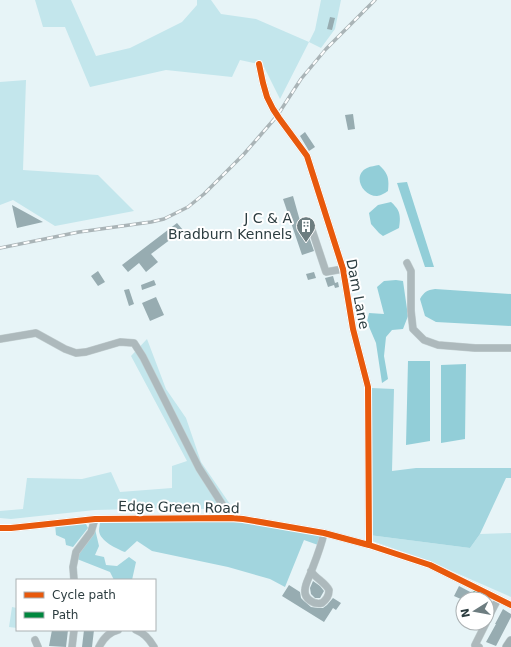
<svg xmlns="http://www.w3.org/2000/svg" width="511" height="647" viewBox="0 0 511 647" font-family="'DejaVu Sans',sans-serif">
	<rect width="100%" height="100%" fill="#e7f4f7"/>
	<path fill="#c3e6ec" d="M 35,0 L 71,0 L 96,56 L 130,48 L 182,22 L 197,5 L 197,0 L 211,0 L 221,14 L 256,19 L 309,42 L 315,30 L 321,0 L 341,0 L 335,29 L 321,48 L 309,42 L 280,99 L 263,65 L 240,60 L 232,77 L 166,70 L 90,87 L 65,27 L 43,27 Z
		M 26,80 L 23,170 L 98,175 L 134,211 L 55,226 L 13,200 L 0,205 L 0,82 Z
		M 147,339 L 166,389 L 186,418 L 201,462 L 234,510 L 175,508 L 95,510 L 11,519 L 0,518 L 0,511 L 23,509 L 27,478 L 82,479 L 111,472 L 120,492 L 172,488 L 172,466 L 187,461 L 131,356 Z
		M 511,533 L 511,597 L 429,561 L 372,541 L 369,535 L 470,548 L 480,534 Z
		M 12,607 L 17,608 L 17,628 L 9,627 Z"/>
	<path fill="#a2d5de" d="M 371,388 L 394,389 L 392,471 L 416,468 L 511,468 L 511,478 L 506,478 L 480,534 L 470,548 L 369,535 Z
		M 83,521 L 86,524 L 88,528 L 73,547 L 66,545 L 65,539 L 56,535 L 55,524 Z
		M 100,521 L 215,521 L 236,522 L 317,534 L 320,537 L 318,545 L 304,540 L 285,587 L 270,579 L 228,567 L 152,551 L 137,541 L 125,552 C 117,549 100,541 99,531 C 99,528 100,524 100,521 Z
		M 95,529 L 99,546 L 95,555 L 104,557 L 106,565 L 117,566 L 129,557 L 136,562 L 132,580 L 114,580 L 110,572 L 77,559 L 78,552 Z"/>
	<path fill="#92ced8" d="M 379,165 C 389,174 389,179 388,191 C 385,193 380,196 377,196 C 362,196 352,175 367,168 C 371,166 375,166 379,165 Z
		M 407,182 L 434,267 L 425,267 L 397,183 Z
		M 391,202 C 400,210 401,215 399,228 L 383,236 L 379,233 L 371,224 L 369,213 L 378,205 Z
		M 396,280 L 403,281 L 408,316 L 403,329 L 392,330 L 386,337 L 384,356 L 388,379 L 382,383 L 376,343 L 367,322 L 369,313 L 384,314 L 377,287 L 384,281 Z
		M 435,289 L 511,294 L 511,326 L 436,322 L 425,316 L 420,299 C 424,292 427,290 435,289 Z
		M 408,361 L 430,361 L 430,441 L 406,445 Z
		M 466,364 L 465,439 L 441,443 L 441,365 Z"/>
	<path fill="#97acb1" d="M 330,17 L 335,18 L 332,30 L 327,29 Z
		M 353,114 L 355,129 L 348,130 L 345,115 Z
		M 305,132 L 315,147 L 309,151 L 300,136 Z
		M 293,196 L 304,235 L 308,234 L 314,251 L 302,255 L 283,199 Z
		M 12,205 L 43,222 L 17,228 Z
		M 177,223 L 183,230 L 151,254 L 158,262 L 146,272 L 139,263 L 128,272 L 122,265 Z
		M 98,271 L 105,282 L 98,286 L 91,276 Z
		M 314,272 L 316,278 L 308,280 L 306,274 Z
		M 333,276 L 335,283 L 338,282 L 339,287 L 335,288 L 334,285 L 328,287 L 325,278 Z
		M 154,280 L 156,285 L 142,290 L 141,285 Z
		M 129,289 L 134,304 L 129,306 L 124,290 Z
		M 156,297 L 164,315 L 150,321 L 142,303 Z
		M 313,581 L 320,586 L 324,591 L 320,598 L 315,598 L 311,594 L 310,588 Z
		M 289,585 L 300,592 L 301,598 L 304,601 L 311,607 L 318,608 L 323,608 L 327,605 L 333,598 L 341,603 L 336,610 L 333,608 L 324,622 L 282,596 Z
		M 459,586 L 474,594 L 473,595 L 480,599 L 463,599 L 463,600 L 454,596 Z
		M 503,609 L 511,614 L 511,617 L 496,646 L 486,642 L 496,624 L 495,624 Z
		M 52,630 L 68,630 L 66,647 L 49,646 Z
		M 84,630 L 94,630 L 92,647 L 82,647 Z"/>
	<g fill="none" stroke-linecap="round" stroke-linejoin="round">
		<defs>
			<path id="minor" d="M 259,64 L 263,83 L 267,97 L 273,109 L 279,118 L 307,156 L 343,269 L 353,329 L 368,387 L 369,545
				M 310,224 L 326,272 L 343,269
				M 407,263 L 411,271 L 411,311 L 413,329 L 424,340 L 438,345 L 475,348 L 511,348
				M 0,339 L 36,333 L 65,349 L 76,353 L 86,352 L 120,342 L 134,343 L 143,357 L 199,468 L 231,518
				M 0,528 L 11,528 L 95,519 L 231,518 L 243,519 L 324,533 L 369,545 L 430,565 L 511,605
				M 311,571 C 316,579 325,582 329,590 C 329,595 326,600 322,603 C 314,605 304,599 305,590 C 305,584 309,578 311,572 C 316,559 321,547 324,533
				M 74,580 L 73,567 L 76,552 L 91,532 L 95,519
				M 487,620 L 498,599
				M 136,630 C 144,633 150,640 154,647
				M 35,640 L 38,647
				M 72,647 L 74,630
				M 99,647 C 103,639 109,632 118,630
				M 479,647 L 475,645 L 486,623"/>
			<path id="major" d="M 507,647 L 511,641"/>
		</defs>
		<use href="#minor" stroke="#c3cfd1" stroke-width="8"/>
		<use href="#major" stroke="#c3cfd1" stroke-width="10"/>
		<use href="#minor" stroke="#adb9bc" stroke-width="7"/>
		<use href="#major" stroke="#a1b0b3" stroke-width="9"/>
		<defs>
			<path id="rail" d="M 0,248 L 79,232 L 151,222 L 164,219 L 188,207 L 204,194 L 244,154 L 277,116 L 301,79 L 326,49 L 375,0"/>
		</defs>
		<use href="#rail" stroke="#aab4b7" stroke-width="3.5"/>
		<use href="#rail" stroke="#fff" stroke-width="2" stroke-dasharray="6" stroke-linecap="butt"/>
		<path stroke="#00873e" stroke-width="5" stroke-dasharray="10 5" stroke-linecap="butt" d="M 473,599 L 478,588"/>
		<defs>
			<path id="cycleway" d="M 259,64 L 263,83 L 267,97 L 273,109 L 279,118 L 307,156 L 343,269 L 353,329 L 368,387 L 369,545
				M 0,528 L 11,528 L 95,519 L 231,518 L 243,519 L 324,533 L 369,545 L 430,565 L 511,605"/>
		</defs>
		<use href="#cycleway" stroke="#fff" stroke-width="8"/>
		<use href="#cycleway" stroke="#e8590c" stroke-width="6"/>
	</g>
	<defs>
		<symbol id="building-pin" viewBox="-11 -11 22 30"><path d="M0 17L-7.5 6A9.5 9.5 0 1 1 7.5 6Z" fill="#6d7d80" stroke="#fff"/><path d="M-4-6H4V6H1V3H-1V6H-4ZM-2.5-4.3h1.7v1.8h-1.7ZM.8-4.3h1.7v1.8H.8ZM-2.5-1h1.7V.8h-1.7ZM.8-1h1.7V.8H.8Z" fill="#fff"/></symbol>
	</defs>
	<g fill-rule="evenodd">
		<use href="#building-pin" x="295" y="215" width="22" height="30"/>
	</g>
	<g text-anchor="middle" stroke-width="4" stroke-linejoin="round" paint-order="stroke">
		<g font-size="14" fill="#2c3d40" stroke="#fff" text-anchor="end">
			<text x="292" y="223">J C &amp; A<tspan x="292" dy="16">Bradburn Kennels</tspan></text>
		</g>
		<g font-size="14" fill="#2c3d40" stroke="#fff">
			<text transform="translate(358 294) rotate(79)" y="5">Dam Lane</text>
			<text transform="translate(179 507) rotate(1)" y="5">Edge Green Road</text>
		</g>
	</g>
	<rect x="16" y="579" width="140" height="52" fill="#ffffff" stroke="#abb1b3"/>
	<rect x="24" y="592" width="20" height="6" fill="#e8590c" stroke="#abb1b3"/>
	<text x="52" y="599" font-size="12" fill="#2c3d40">Cycle path</text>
	<rect x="24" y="612" width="20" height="6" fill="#00873e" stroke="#abb1b3"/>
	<text x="52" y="619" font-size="12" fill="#2c3d40">Path</text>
	<g transform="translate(475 611) rotate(259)"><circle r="19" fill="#ffffff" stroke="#abb1b3"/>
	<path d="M0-3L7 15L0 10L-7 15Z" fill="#6d7d80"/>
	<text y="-6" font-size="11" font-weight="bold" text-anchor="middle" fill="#2c3d40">N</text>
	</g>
</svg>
